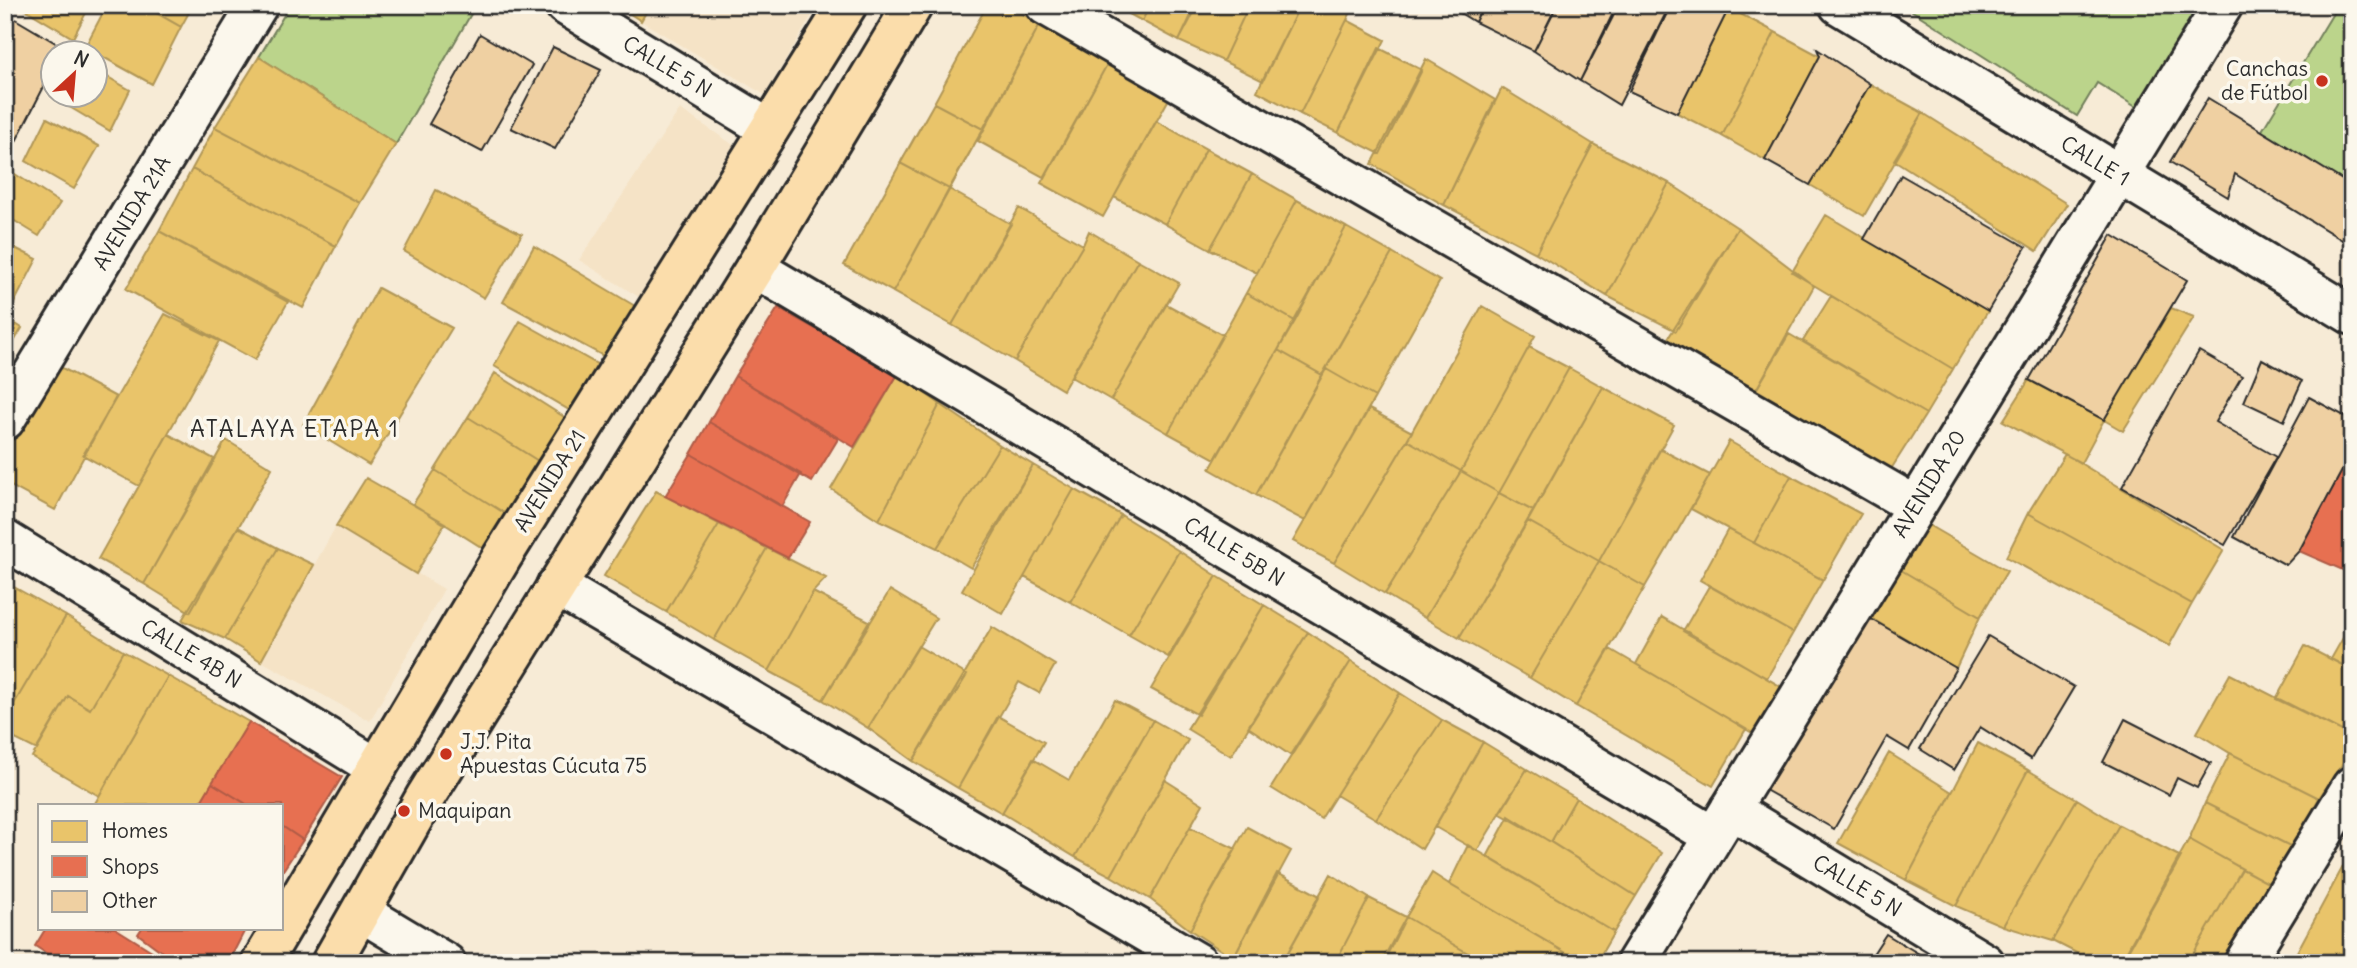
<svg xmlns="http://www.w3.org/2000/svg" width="2357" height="968" viewBox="0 0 2357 968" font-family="Delius,sans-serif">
	<rect width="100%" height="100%" fill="#f7ebd6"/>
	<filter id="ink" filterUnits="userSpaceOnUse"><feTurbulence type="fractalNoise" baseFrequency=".0143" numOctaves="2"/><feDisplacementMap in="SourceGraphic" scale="14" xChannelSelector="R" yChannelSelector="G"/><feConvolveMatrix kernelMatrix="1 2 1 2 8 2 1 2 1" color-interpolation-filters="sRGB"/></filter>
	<g filter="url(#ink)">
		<path fill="#f5e3c6" d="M 650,5 L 818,5 L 765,95 L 641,21 Z
			M 680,109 L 738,148 L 639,297 L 579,260 Z
			M 336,526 L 444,589 L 370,721 L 261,661 Z"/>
		<path fill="#bbd48b" stroke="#73805b" stroke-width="2" d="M 290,5 L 472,5 L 475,7 L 396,144 L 259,57 Z
			M 1903,5 L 2214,5 L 2144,112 L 2097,83 L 2077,116 Z
			M 2338,5 L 2352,5 L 2352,222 L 2246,157 Z"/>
		<path fill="#e9c46a" stroke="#b09657" stroke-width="2" d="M 18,5 L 90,5 L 73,38 Z
			M 107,5 L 143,5 L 181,27 L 152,84 L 85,47 Z
			M 142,5 L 193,5 L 181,27 Z
			M 617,5 L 650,5 L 641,21 Z
			M 987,5 L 1006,5 L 1040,24 L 983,129 L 934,103 Z
			M 1113,5 L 1150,5 L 1142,21 Z
			M 1150,5 L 1198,5 L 1179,41 L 1142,21 Z
			M 1196,5 L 1249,5 L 1223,61 L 1179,41 Z
			M 1249,5 L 1300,5 L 1263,81 L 1223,61 Z
			M 1300,5 L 1337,5 L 1351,12 L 1300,114 L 1257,91 Z
			M 1729,8 L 1775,32 L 1722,136 L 1677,113 Z
			M 1347,20 L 1385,40 L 1338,133 L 1300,114 Z
			M 1040,24 L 1109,61 L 1045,178 L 978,141 Z
			M 1775,32 L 1820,56 L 1765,160 L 1722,136 Z
			M 1379,48 L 1422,70 L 1380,154 L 1338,133 Z
			M 259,57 L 396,144 L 360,203 L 215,127 Z
			M 1426,59 L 1495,100 L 1444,205 L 1372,164 Z
			M 1109,61 L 1170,97 L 1103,217 L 1041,183 Z
			M 94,69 L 130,90 L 110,131 L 56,99 L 59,94 L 94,94 Z
			M 1870,84 L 1923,113 L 1864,216 L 1810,185 Z
			M 1502,88 L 1593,144 L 1536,253 L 1444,205 Z
			M 934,103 L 983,129 L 893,292 L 844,265 Z
			M 934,103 L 983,129 L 949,189 L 900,163 Z
			M 1923,113 L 2067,204 L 2037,251 L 1894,160 Z
			M 47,118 L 99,146 L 74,189 L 26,161 Z
			M 1156,121 L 1206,149 L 1165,224 L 1114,197 Z
			M 215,127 L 360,203 L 336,246 L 192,169 Z
			M 1593,144 L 1669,183 L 1607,296 L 1536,253 Z
			M 1206,149 L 1252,174 L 1210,249 L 1165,224 Z
			M 192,169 L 336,246 L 303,308 L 159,231 Z
			M 15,174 L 60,203 L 39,236 L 5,215 L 5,191 Z
			M 1252,174 L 1297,200 L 1257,273 L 1210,249 Z
			M 1669,183 L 1738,228 L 1676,331 L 1607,296 Z
			M 949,189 L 1011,224 L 952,325 L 893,292 Z
			M 436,190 L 522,234 L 484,298 L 404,251 Z
			M 1297,200 L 1346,227 L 1295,321 L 1246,293 Z
			M 1019,208 L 1083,245 L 1015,361 L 952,325 Z
			M 1826,215 L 1988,311 L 1953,369 L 1792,272 Z
			M 1346,227 L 1392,253 L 1322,375 L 1278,350 Z
			M 1738,228 L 1814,286 L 1752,397 L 1665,343 Z
			M 159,231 L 288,302 L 255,360 L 126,289 Z
			M 1089,231 L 1138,260 L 1063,390 L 1015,361 L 1083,245 Z
			M 5,243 L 37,259 L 11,309 L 5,306 Z
			M 534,246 L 635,306 L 607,358 L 503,302 Z
			M 1392,253 L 1440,281 L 1375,397 L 1326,369 Z
			M 1138,260 L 1179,283 L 1111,400 L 1071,377 Z
			M 378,288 L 452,328 L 369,465 L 303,425 Z
			M 1246,293 L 1295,321 L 1215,459 L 1168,433 Z
			M 1831,296 L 1953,369 L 1926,414 L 1803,341 Z
			M 1166,304 L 1223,335 L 1168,433 L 1111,400 Z
			M 1482,306 L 1535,336 L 1461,471 L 1407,440 Z
			M 2171,308 L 2194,317 L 2123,431 L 2104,420 Z
			M 165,314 L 219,341 L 139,486 L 83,455 Z
			M 5,317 L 22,328 L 5,357 Z
			M 520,321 L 602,367 L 576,414 L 494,366 Z
			M 1789,334 L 1926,414 L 1886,477 L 1752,397 Z
			M 1529,347 L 1569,368 L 1499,493 L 1461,471 Z
			M 1278,350 L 1322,375 L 1256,495 L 1210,469 Z
			M 51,362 L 116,397 L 55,510 L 5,483 L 5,446 Z
			M 1569,368 L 1603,387 L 1533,511 L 1499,493 Z
			M 1326,369 L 1375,397 L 1305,521 L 1256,495 Z
			M 495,373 L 572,422 L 543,464 L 468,417 Z
			M 898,374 L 940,404 L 879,520 L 831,489 Z
			M 2029,380 L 2104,420 L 2081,463 L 2003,421 Z
			M 1603,387 L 1674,425 L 1599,561 L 1528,521 Z
			M 940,404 L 1000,445 L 937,548 L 879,520 Z
			M 1369,409 L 1412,432 L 1334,563 L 1293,541 Z
			M 468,417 L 543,464 L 511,517 L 435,470 Z
			M 168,434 L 214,459 L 144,584 L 98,559 Z
			M 226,440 L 272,468 L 190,612 L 144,584 Z
			M 1407,440 L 1461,471 L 1385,594 L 1334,563 Z
			M 1729,441 L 1791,476 L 1754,543 L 1691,509 Z
			M 1000,445 L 1033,465 L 971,568 L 937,548 Z
			M 1660,449 L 1710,475 L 1645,587 L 1599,561 Z
			M 2065,454 L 2224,550 L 2192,604 L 2028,513 Z
			M 1033,465 L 1074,489 L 1003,614 L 962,590 Z
			M 435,470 L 511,517 L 489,552 L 413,504 Z
			M 1461,471 L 1499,493 L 1425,618 L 1385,594 Z
			M 1791,476 L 1861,514 L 1823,580 L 1754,543 Z
			M 366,478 L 445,523 L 416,574 L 336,526 Z
			M 1074,489 L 1121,515 L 1070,602 L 1024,577 Z
			M 656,491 L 719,524 L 666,612 L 604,576 Z
			M 1499,493 L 1533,511 L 1459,638 L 1425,618 Z
			M 2028,513 L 2192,604 L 2169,646 L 2006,557 Z
			M 1121,515 L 1179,551 L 1129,635 L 1070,602 Z
			M 1528,521 L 1599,561 L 1530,678 L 1459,638 Z
			M 1923,522 L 2007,571 L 1980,617 L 1896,567 Z
			M 719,524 L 767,548 L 714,640 L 666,612 Z
			M 238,527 L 278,548 L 225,639 L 182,620 Z
			M 1728,529 L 1823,580 L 1793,633 L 1700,580 Z
			M 278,548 L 314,565 L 261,661 L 225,639 Z
			M 767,548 L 826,578 L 813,592 L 769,671 L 714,640 Z
			M 1179,551 L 1217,576 L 1168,657 L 1129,635 Z
			M 1599,561 L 1645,587 L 1576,706 L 1530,678 Z
			M 1896,567 L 1980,617 L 1956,668 L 1869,617 Z
			M 1217,576 L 1264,605 L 1198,715 L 1151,689 Z
			M 5,582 L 66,616 L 5,719 Z
			M 1709,586 L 1793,633 L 1767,678 L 1683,631 Z
			M 890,590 L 936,618 L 868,728 L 823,700 Z
			M 813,592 L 869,621 L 823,700 L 769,671 Z
			M 1264,605 L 1308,632 L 1231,756 L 1187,729 Z
			M 66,616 L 123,651 L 90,709 L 68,696 L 37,750 L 5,734 L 5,719 Z
			M 1662,617 L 1797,696 L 1769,743 L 1636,664 Z
			M 2352,622 L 2352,670 L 2331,659 Z
			M 992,627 L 1055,665 L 1039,693 L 1019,682 L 958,788 L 913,761 Z
			M 1308,632 L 1351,661 L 1290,755 L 1248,727 Z
			M 918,646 L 967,675 L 913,761 L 868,728 Z
			M 2305,646 L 2352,670 L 2352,736 L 2276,699 Z
			M 1610,649 L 1746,729 L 1713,786 L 1576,706 Z
			M 123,651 L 168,676 L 99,796 L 32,757 L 68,696 L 90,709 Z
			M 1351,661 L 1400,693 L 1321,819 L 1271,788 Z
			M 2230,674 L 2352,736 L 2352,750 L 2319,798 L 2230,753 L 2197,733 Z
			M 168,676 L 249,722 L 199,805 L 94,805 Z
			M 1400,693 L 1442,720 L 1376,819 L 1336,795 Z
			M 1115,700 L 1153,720 L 1075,857 L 1002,813 L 1033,759 L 1069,780 Z
			M 998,716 L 1044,742 L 1002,813 L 958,788 Z
			M 1153,720 L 1188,740 L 1111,876 L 1075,857 Z
			M 1442,720 L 1483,742 L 1422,849 L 1376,819 Z
			M 1483,742 L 1527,769 L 1477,851 L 1435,827 Z
			M 1978,743 L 2028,770 L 1956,906 L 1906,880 Z
			M 1889,753 L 1952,792 L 1906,880 L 1838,843 Z
			M 2230,753 L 2319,798 L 2294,848 L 2205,803 Z
			M 1527,769 L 1576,798 L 1551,842 L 1499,813 Z
			M 2028,770 L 2077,799 L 2003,926 L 1956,906 Z
			M 1165,780 L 1203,804 L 1150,899 L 1111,876 Z
			M 1576,798 L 1662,853 L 1636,896 L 1551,842 Z
			M 2077,799 L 2119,825 L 2053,941 L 2003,926 Z
			M 2205,803 L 2294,848 L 2268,883 L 2189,839 Z
			M 1509,816 L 1636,896 L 1614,932 L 1487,857 Z
			M 2119,825 L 2181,857 L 2121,963 L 2096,963 L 2053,941 Z
			M 1190,827 L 1236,849 L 1190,930 L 1150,899 Z
			M 1247,827 L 1291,851 L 1233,958 L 1190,930 Z
			M 2189,839 L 2242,869 L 2188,963 L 2120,963 Z
			M 1468,845 L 1614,932 L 1596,963 L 1583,963 L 1449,884 Z
			M 2352,850 L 2352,963 L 2291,963 Z
			M 2242,869 L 2268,883 L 2221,963 L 2188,963 Z
			M 1277,873 L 1320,896 L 1282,963 L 1241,963 L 1233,958 Z
			M 1432,873 L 1449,884 L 1583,963 L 1485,963 L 1406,917 Z
			M 1331,874 L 1369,898 L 1335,963 L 1282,963 Z
			M 1369,898 L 1406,917 L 1383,963 L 1335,963 Z
			M 1406,917 L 1485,963 L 1390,963 L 1383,959 Z"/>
		<path fill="#e76f51" stroke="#af5b46" stroke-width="2" d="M 778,308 L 898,374 L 854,447 L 735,376 Z
			M 735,376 L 838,439 L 812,482 L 709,422 Z
			M 709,422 L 801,474 L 782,507 L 691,454 Z
			M 2352,452 L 2352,574 L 2299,551 Z
			M 691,454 L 810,522 L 788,558 L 665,496 Z
			M 249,722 L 342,777 L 303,840 L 282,826 L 282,805 L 248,805 L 212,783 Z
			M 212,783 L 248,805 L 199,805 Z
			M 282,826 L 303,840 L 282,872 Z
			M 46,928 L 115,928 L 171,963 L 61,963 L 35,946 Z
			M 142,928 L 246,928 L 228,963 L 177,963 L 138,934 Z"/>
		<path fill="#efd0a2" stroke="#2b2b2b" stroke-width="2" d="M 1447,5 L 1483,5 L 1475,22 Z
			M 1483,5 L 1557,5 L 1534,51 L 1475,22 Z
			M 1557,5 L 1617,5 L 1580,81 L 1534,51 Z
			M 1619,5 L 1670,5 L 1619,105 L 1580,81 Z
			M 1671,5 L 1724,5 L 1729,8 L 1677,113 L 1629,91 Z
			M 5,13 L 64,48 L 62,52 L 52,52 L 52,71 L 13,147 L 5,142 Z
			M 480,34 L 532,65 L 482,152 L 429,124 Z
			M 553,47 L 601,70 L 555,149 L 511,128 Z
			M 1817,49 L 1870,84 L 1810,185 L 1765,160 L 1820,56 Z
			M 2208,98 L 2352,186 L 2352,246 L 2235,174 L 2228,197 L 2170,162 Z
			M 1901,175 L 2026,247 L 1988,311 L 1864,239 Z
			M 2112,235 L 2187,280 L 2104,420 L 2029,380 Z
			M 2199,351 L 2242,376 L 2215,422 L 2276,457 L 2225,545 L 2122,487 Z
			M 2262,359 L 2302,381 L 2284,421 L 2244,402 Z
			M 2309,397 L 2352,420 L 2352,452 L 2299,551 L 2286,565 L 2234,537 Z
			M 1854,609 L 1956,668 L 1909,750 L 1887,737 L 1834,829 L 1753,783 Z
			M 1988,636 L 2074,687 L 2031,759 L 1980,727 L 1954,770 L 1920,749 Z
			M 2125,719 L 2211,763 L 2197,788 L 2177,778 L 2169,795 L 2103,762 Z
			M 1886,934 L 1934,963 L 1867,963 Z"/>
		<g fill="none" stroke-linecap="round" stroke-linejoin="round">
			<defs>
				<path id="minor" d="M 565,5 L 769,129
					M 1045,5 L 1916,506
					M 1839,5 L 2352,315
					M 755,268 L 1713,836
					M 5,420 L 258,5
					M 5,540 L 377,768
					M 556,586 L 1198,963
					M 1730,809 L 1985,963
					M 361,912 L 446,963
					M 1636,963 L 2223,5
					M 2244,963 L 2352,786"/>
				<path id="major" d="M 261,963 L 502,557 L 847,5
					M 331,963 L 426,796 L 755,268 L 913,5"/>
			</defs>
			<use href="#minor" stroke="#2b2b2b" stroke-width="44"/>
			<use href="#major" stroke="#2b2b2b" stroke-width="44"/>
			<use href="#minor" stroke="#fbf7ec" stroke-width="38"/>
			<use href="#major" stroke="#fbddab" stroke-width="38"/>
		</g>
	</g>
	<g fill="#c8321e" stroke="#fbf7ec" stroke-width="2.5">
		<circle cx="2322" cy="81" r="7"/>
		<circle cx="446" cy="754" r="7"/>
		<circle cx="404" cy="811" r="7"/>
	</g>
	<g text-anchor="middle" stroke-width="7" stroke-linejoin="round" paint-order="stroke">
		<g font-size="21" fill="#2b2b2b" stroke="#fbf7ec">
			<text transform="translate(667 67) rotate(31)" y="7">CALLE 5 N</text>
			<text transform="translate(2095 161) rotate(31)" y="7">CALLE 1</text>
			<text transform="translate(132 213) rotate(-59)" y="7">AVENIDA 21A</text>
			<text transform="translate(550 481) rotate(-58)" y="7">AVENIDA 21</text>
			<text transform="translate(1929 484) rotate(-59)" y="7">AVENIDA 20</text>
			<text transform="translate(1234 552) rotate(31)" y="7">CALLE 5B N</text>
			<text transform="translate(191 654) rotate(31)" y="7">CALLE 4B N</text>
			<text transform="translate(1857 886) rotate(31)" y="7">CALLE 5 N</text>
		</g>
		<g font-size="21" fill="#2b2b2b" stroke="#fbf7ec" text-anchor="start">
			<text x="2308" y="76" text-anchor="end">Canchas<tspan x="2308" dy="24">de Fútbol</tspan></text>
			<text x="460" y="749">J.J. Pita<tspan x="460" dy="24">Apuestas Cúcuta 75</tspan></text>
			<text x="418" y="818">Maquipan</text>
		</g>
		<g font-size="23" letter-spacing="2" fill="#2b2b2b" stroke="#fbf7ec">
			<text x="295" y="437">ATALAYA ETAPA 1</text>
		</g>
	</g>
	<rect width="2357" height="968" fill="none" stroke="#fbf7ec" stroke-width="28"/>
	<rect x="14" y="14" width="2329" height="940" fill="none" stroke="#2b2b2b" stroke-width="2.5" filter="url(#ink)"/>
	<rect x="38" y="804" width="245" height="126" fill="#fbf7ec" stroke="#a8a59f" stroke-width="2"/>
	<rect x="52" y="821" width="35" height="21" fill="#e9c46a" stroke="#a8a59f" stroke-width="2"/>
	<text x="102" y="838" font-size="21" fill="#2b2b2b">Homes</text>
	<rect x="52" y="856" width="35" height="21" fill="#e76f51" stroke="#a8a59f" stroke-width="2"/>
	<text x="102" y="874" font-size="21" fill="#2b2b2b">Shops</text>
	<rect x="52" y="891" width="35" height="21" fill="#efd0a2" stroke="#a8a59f" stroke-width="2"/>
	<text x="102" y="908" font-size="21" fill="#2b2b2b">Other</text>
	<g transform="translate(74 74) rotate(26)"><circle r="33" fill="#fbf7ec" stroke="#a8a59f" stroke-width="2"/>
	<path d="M0-5L12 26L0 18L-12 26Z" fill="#c8321e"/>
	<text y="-10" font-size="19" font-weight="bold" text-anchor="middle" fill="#2b2b2b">N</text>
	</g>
</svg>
